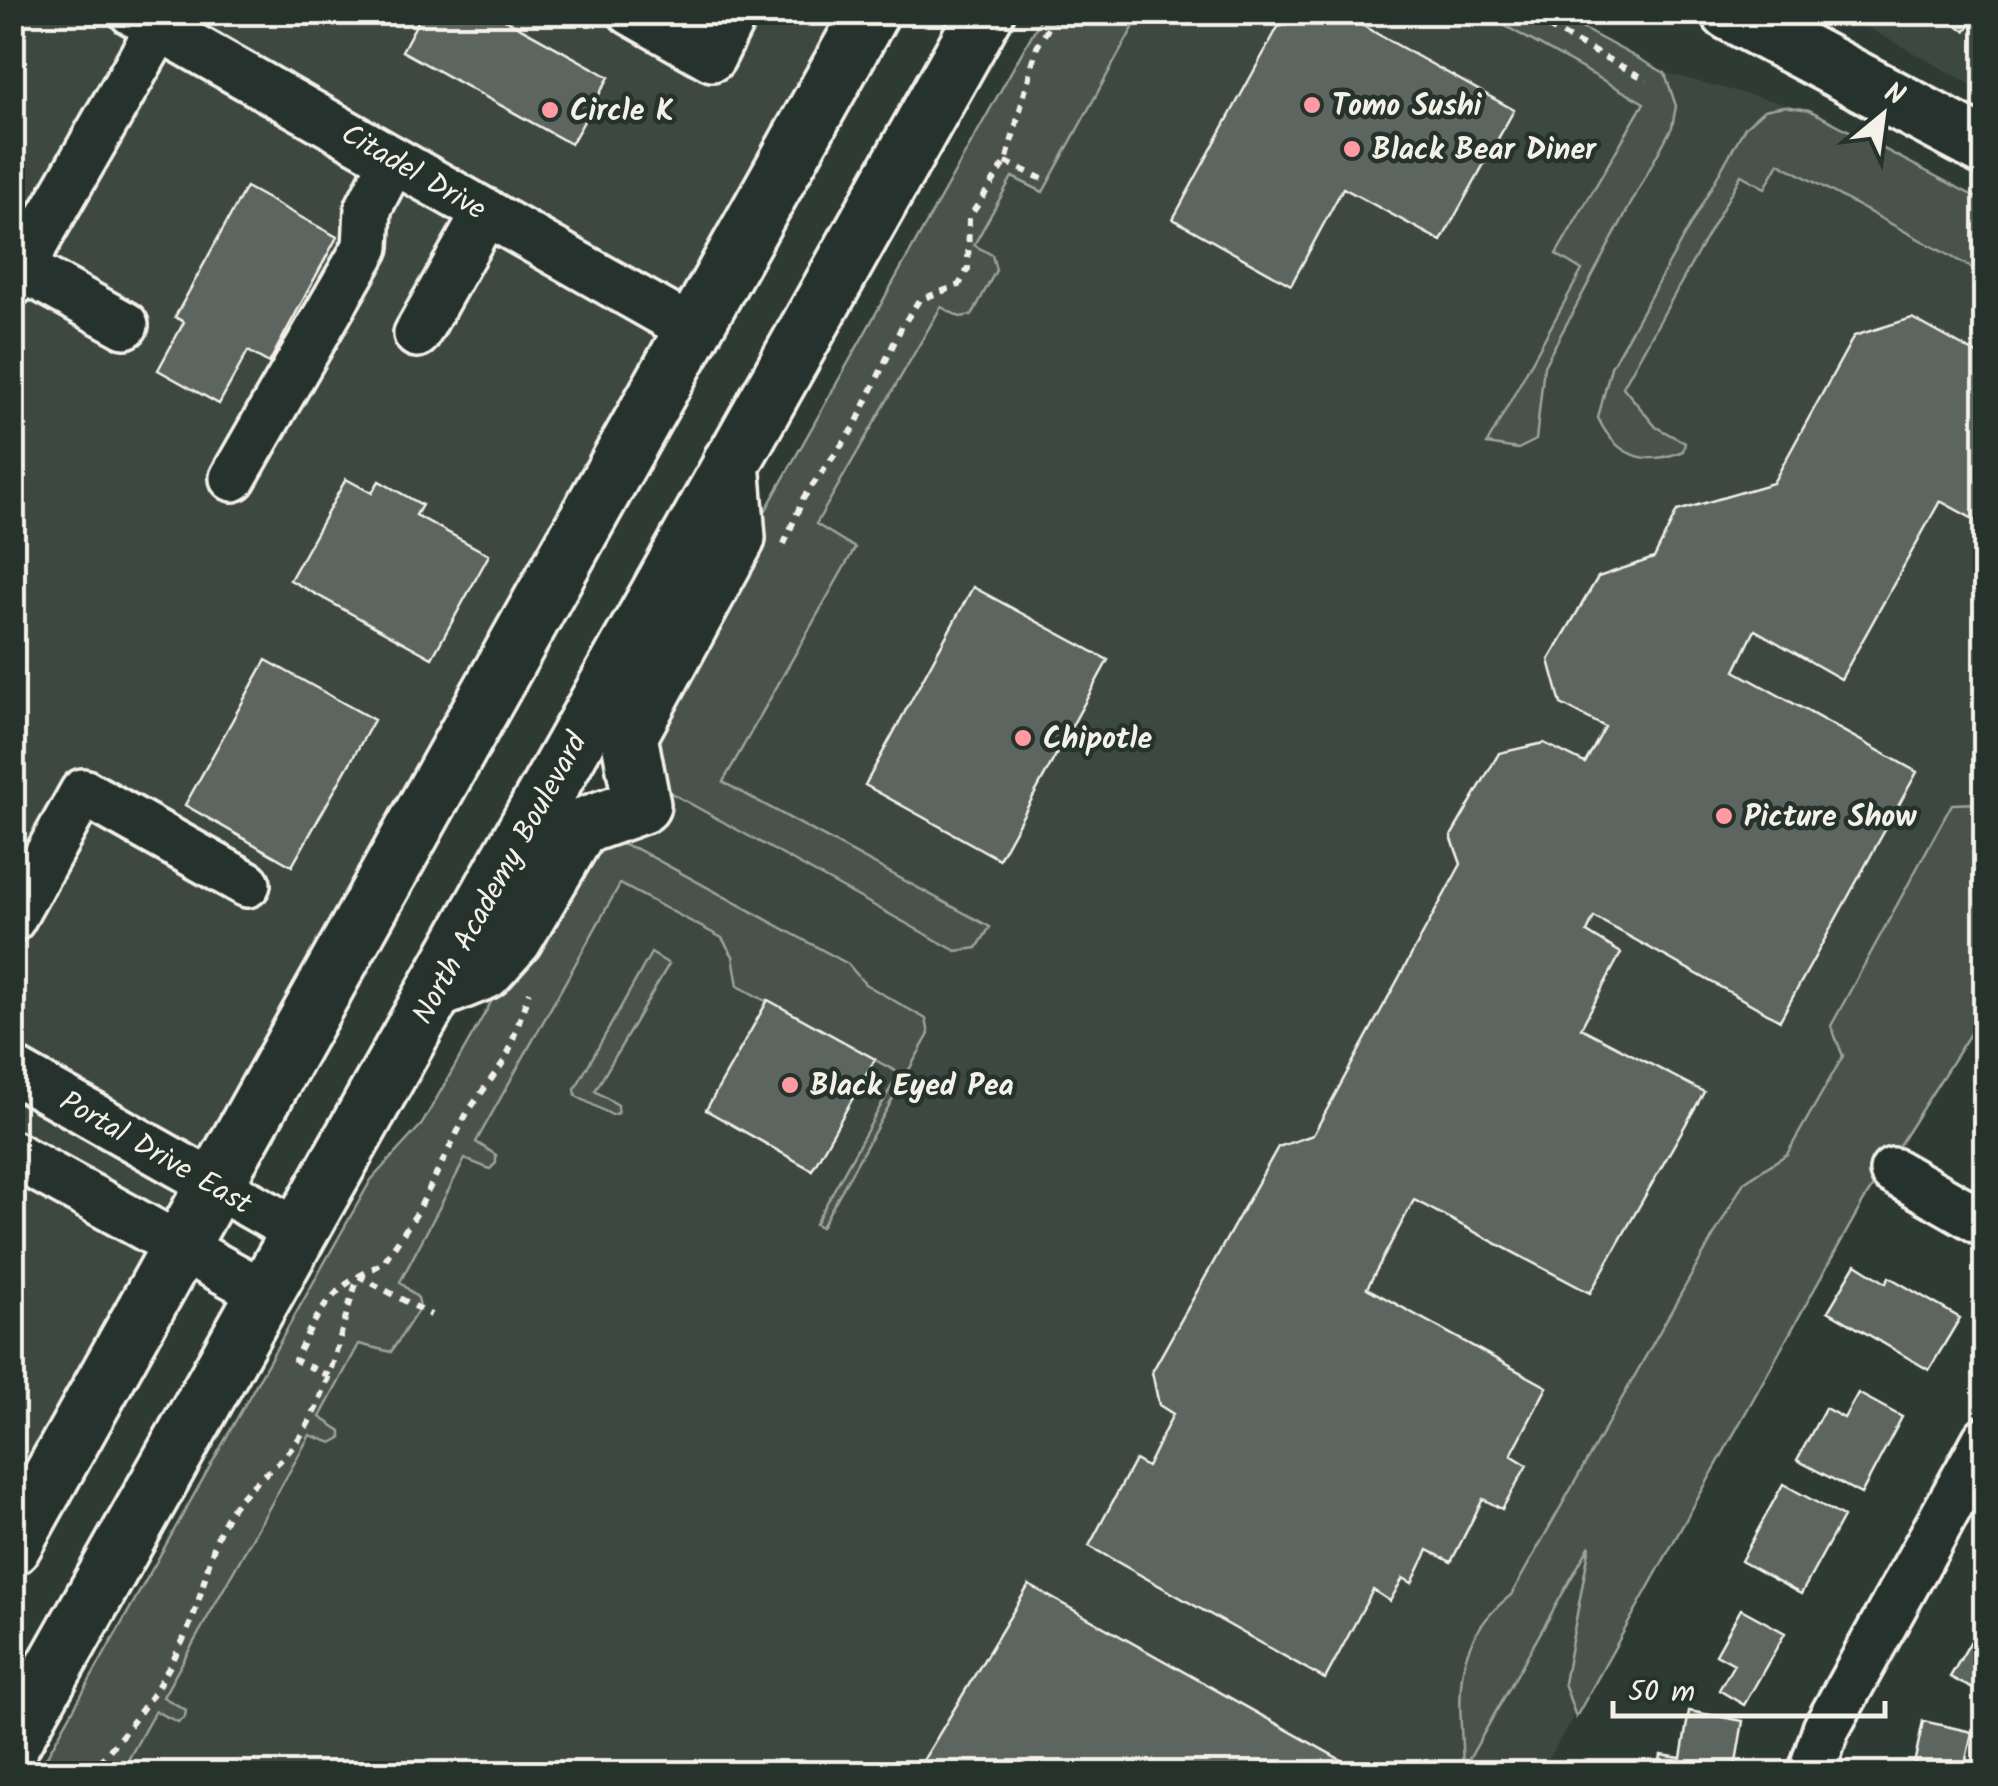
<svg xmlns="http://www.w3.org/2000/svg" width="1998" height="1786" viewBox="0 0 1998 1786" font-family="Kalam,sans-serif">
	<rect width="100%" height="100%" fill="#2e3b34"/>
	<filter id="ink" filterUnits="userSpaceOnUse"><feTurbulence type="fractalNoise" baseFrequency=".01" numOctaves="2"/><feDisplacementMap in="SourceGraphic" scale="20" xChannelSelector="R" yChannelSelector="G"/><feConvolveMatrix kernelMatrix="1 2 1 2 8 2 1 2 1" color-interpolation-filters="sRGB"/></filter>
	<g filter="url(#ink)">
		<path fill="#3c4841" d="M 13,13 L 848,13 L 13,1488 Z
			M 1044,13 L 1554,13 L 1665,73 L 1809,110 L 1985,202 L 1985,1010 L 1863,1202 L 1541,1773 L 37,1774 L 371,1180 L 422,1124 Z
			M 1841,13 L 1985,13 L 1985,92 Z"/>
		<path fill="#48524c" stroke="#9ea29a" stroke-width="2.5" d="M 1044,13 L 1141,13 L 1043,192 L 1012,177 L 974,245 L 992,255 L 996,270 L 972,315 L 960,317 L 941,307 L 816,524 L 855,548 L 723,782 L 990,927 L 977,948 L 956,951 L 662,788 L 642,731 Z
			M 1482,13 L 1554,13 L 1665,73 L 1676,106 L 1672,127 L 1544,366 L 1536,440 L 1518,449 L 1487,444 L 1582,270 L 1556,254 L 1644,103 Z
			M 1784,106 L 1809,110 L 1985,202 L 1985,275 L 1779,163 L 1765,188 L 1741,175 L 1623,387 L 1656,427 L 1685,443 L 1683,451 C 1645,467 1616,456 1598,418 L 1611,367 L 1745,127 L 1764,110 Z
			M 1985,796 L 1985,1010 L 1863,1202 L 1576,1717 L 1564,1683 L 1590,1545 L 1463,1770 C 1461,1698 1447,1645 1511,1595 L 1744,1182 L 1787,1154 L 1843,1056 L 1831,1026 L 1952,804 L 1981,803 Z
			M 610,841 L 637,849 L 848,964 L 865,984 L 926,1019 L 929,1034 L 821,1227 L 815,1224 L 899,1073 L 738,986 L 733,956 L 722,938 L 620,884 L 476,1142 L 496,1155 L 496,1163 L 490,1169 L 465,1159 L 400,1282 L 418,1298 L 420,1307 L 391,1352 L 359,1344 L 320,1417 L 341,1431 L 341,1438 L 332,1443 L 310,1435 L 163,1697 L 186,1710 L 185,1717 L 178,1722 L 155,1711 L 121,1773 L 37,1774 L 371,1180 L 422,1124 L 575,854 Z
			M 651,953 L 669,964 L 595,1091 L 618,1105 L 618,1113 L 612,1115 L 576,1096 L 575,1089 Z"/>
		<path fill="#5c655e" stroke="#f4f1e8" stroke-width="2.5" d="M 423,12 L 492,12 L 609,77 L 571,144 L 402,51 Z
			M 1338,12 L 1514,110 L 1441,241 L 1343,188 L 1291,285 L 1173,219 L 1278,27 Z
			M 1933,12 L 1977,12 L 1966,31 Z
			M 246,187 L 337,237 L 269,363 L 248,351 L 219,404 L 158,370 L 184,322 L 175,317 Z
			M 1912,318 L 1986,359 L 1986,526 L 1940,501 L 1841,679 L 1755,630 L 1735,671 L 1917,772 L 1780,1020 L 1594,917 L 1587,932 L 1621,953 L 1581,1028 L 1704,1092 L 1590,1293 L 1414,1200 L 1367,1288 L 1547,1387 L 1511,1455 L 1527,1465 L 1502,1509 L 1483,1499 L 1451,1562 L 1428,1550 L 1412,1583 L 1403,1578 L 1390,1601 L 1373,1590 L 1325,1679 L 1089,1546 L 1135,1460 L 1147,1467 L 1173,1414 L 1159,1405 L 1152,1372 L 1278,1147 L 1313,1135 L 1461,864 L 1451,836 L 1499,753 L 1544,743 L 1585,763 L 1605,727 L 1561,704 L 1549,660 L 1598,577 L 1654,558 L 1677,511 L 1773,483 L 1854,336 Z
			M 346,479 L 372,493 L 379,481 L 422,505 L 416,515 L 489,555 L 432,658 L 290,580 Z
			M 973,587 L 1108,660 L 999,859 L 865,785 Z
			M 266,660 L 374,720 L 292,866 L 185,805 Z
			M 768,1000 L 875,1059 L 812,1170 L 706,1110 Z
			M 1856,1264 L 1886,1283 L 1889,1277 L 1960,1318 L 1929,1370 L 1828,1311 Z
			M 1858,1393 L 1902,1417 L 1861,1494 L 1797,1460 L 1825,1408 L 1844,1418 Z
			M 1783,1484 L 1843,1517 L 1801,1594 L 1741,1561 Z
			M 1029,1585 L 1366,1774 L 915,1774 Z
			M 1741,1609 L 1785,1633 L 1744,1705 L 1719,1690 L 1734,1664 L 1716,1654 Z
			M 1986,1615 L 1986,1696 L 1950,1677 Z
			M 1689,1711 L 1743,1721 L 1734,1774 L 1658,1774 L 1661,1755 L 1681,1758 Z
			M 1923,1721 L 1972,1732 L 1963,1774 L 1912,1774 Z"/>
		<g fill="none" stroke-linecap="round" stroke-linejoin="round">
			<defs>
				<path id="minor" d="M 132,12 L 695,331
					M 631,12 L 712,58 L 735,12
					M 22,268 L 125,325
					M 12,284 L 168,12
					M 417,334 L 486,212
					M 233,478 L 366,247 L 368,209 L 393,160
					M 12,919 L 83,792 L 247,884
					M 12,1070 L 300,1233
					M 12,1154 L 266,1294
					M 1893,1171 L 1986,1224
					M 1811,1774 L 1826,1729 L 1986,1439"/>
				<path id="major" d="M 1729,12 L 1986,148"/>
				<path id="highway" d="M 438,990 L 485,971 L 514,939 L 580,827 L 642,805 L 629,736 L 737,538 L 731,462
					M 12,1547 L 871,12
					M 12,1743 L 986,12"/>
			</defs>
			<use href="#minor" stroke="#f4f1e8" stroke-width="52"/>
			<use href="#major" stroke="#f4f1e8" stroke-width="62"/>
			<use href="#highway" stroke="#f4f1e8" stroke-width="62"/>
			<path stroke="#f4f1e8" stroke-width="6" stroke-dasharray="8 8" stroke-linecap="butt" d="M 1520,12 L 1647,80
				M 1006,162 L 1049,182
				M 784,544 L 804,497 L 854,428 L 901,328 L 919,300 L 959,285 L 968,269 L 969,218 L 1006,162 L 1037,47 L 1058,12
				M 329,1376 L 295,1360 C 309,1328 327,1293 359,1276 L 431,1315
				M 88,1774 C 131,1728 167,1681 191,1622 C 204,1590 209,1551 225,1520 C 242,1487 277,1470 297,1441 C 332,1393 338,1331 359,1276 L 383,1263 L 417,1213 L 467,1113 L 507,1057 L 529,992"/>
			<use href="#minor" stroke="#26332d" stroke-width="45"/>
			<use href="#major" stroke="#26332d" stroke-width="55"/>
			<use href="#highway" stroke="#26332d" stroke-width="55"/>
		</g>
	</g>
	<g fill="#ff9aa2" stroke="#26332d" stroke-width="4">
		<circle cx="1312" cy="105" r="10"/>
		<circle cx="550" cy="110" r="10"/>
		<circle cx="1352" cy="149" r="10"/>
		<circle cx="1023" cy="738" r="10"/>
		<circle cx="1724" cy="816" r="10"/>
		<circle cx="790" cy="1085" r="10"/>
	</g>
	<g text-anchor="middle" stroke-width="9" stroke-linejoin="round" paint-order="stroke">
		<g font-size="30" font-weight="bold" fill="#f4f1e8" stroke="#26332d" text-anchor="start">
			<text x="1332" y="115">Tomo Sushi</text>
			<text x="570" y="120">Circle K</text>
			<text x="1372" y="159">Black Bear Diner</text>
			<text x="1043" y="748">Chipotle</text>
			<text x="1744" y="826">Picture Show</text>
			<text x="810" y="1095">Black Eyed Pea</text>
		</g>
		<g font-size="30" fill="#f4f1e8" stroke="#26332d">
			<text transform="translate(414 171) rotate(30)" y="10">Citadel Drive</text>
			<text transform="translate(499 878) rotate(-61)" y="10">North Academy Boulevard</text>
			<text transform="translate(156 1152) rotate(30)" y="10">Portal Drive East</text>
		</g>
	</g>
	<rect width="1998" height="1786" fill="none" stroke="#26332d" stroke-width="50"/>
	<rect x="25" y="25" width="1948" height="1736" fill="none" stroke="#f4f1e8" stroke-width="4" filter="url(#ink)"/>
	<g transform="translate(1883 115) rotate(29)" stroke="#26332d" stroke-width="8" paint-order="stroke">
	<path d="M0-8L18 38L0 25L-18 38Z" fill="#f4f1e8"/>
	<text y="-15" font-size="28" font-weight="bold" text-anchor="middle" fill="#f4f1e8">N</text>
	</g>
	<path d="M1613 1701v15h272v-15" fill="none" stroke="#f4f1e8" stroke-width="5"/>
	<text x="1628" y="1701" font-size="30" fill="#f4f1e8" stroke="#26332d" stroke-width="8" paint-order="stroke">50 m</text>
</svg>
